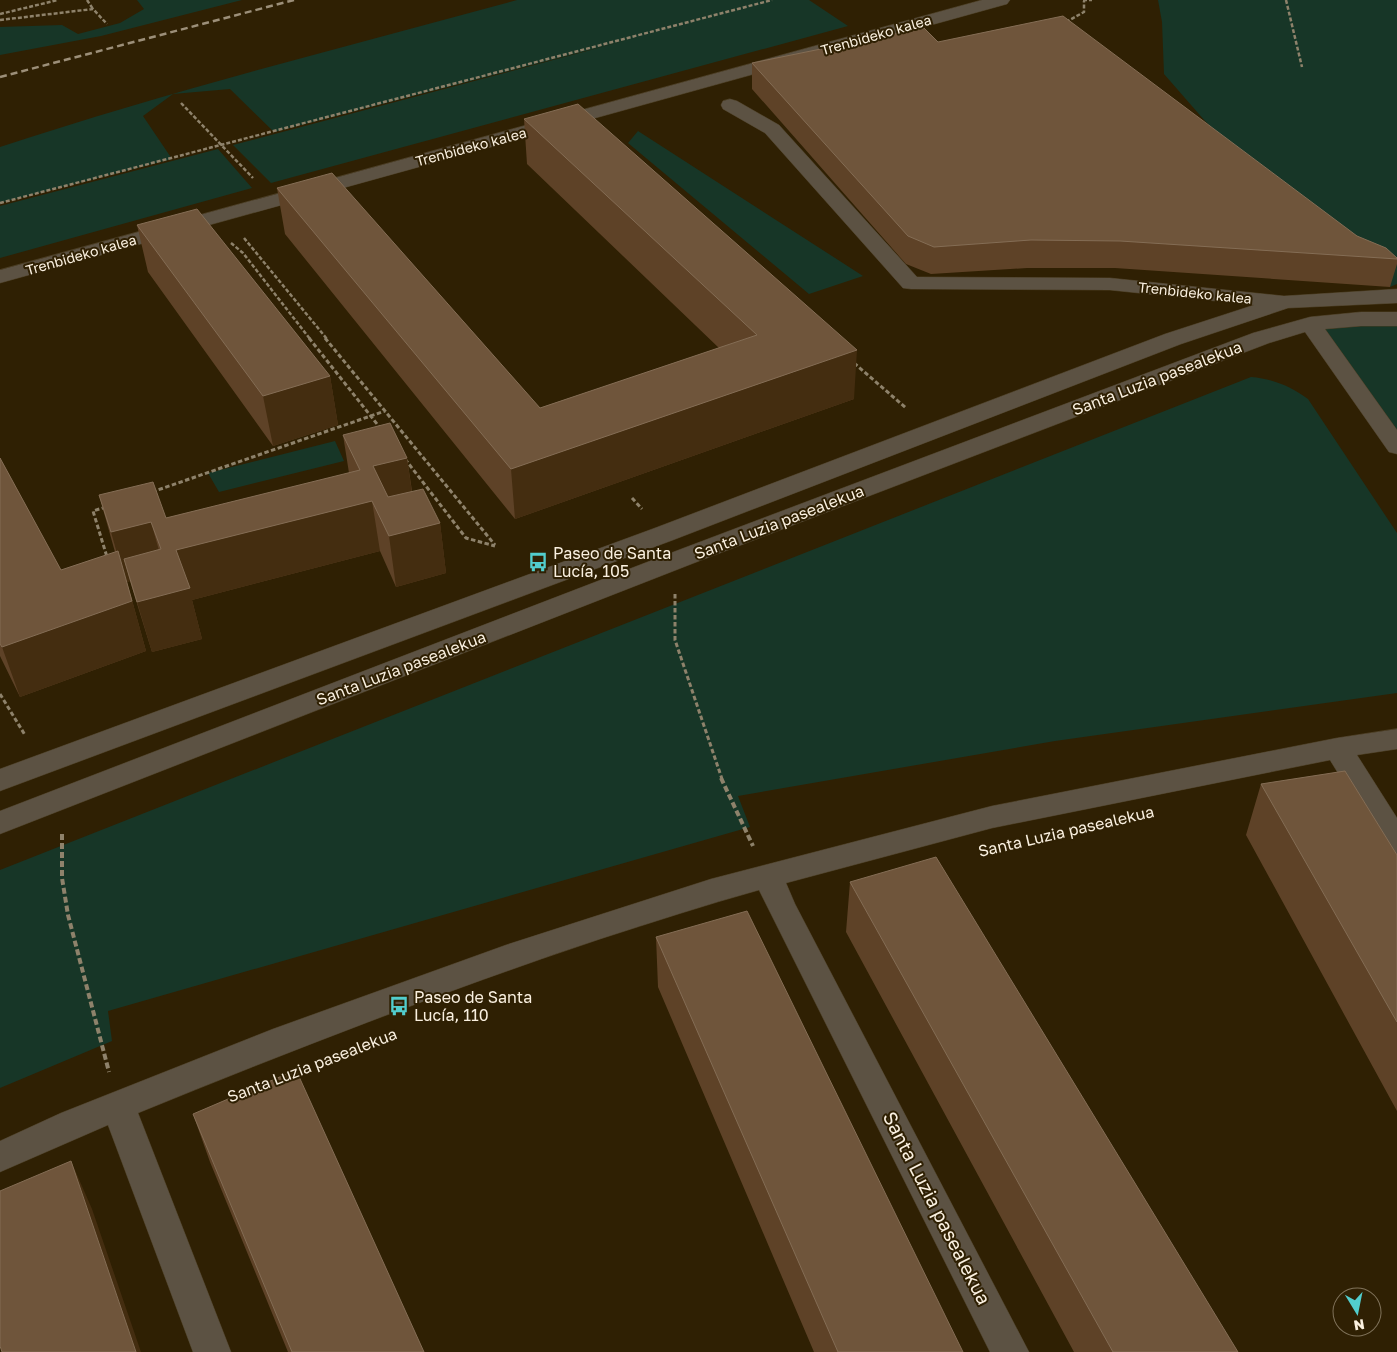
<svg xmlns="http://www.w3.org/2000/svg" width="1397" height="1352" viewBox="0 0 1397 1352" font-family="'Golos Text',sans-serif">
	<rect width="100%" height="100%" fill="#2f2003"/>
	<path fill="#173627" d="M 137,0 L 242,0 L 101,36 L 0,55 L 0,27 L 62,25 L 78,34 L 120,23 L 144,9 Z
		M 517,0 L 809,0 L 848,26 L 271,183 L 233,145 L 632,39 L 274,132 L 230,89 L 173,94 L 143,116 L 172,159 L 0,203 L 0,147 C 170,91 344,47 517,0 Z
		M 1158,0 L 1397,0 L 1397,284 L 1390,287 L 1378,275 L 1349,263 L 1205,121 L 1164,74 L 1162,22 Z
		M 638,131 L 863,276 L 809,294 L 628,143 Z
		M 218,149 L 252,188 L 0,258 L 0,206 Z
		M 1397,319 L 1397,440 L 1310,324 Z
		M 1251,377 C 1273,379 1290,386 1308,399 L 1397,533 L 1397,693 L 1055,741 L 738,796 L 750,827 L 108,1011 L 112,1041 L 0,1088 L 0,870 Z
		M 335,441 L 344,461 L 219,492 L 208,473 Z"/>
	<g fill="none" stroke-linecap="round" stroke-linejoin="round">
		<defs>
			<path id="street" d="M 982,0 L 1010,0 L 1007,4 L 0,283 L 0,270 Z
				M 730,99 L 737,101 L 779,125 L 917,277 L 1110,278 L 1284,296 L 1397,289 L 1397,303 L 1288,308 L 1181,344 L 673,540 L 0,791 L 0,769 L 655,528 L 1165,334 L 1254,305 L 1110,290 L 911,289 L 903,288 L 765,133 L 723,109 L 721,105 L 723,101 Z
				M 1361,312 L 1397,312 L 1397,326 L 1361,326 L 1325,329 L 1397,430 L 1397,454 L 1389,452 L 1305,332 L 1269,343 L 694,563 L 0,834 L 0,811 L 676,551 L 1253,333 L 1310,317 Z
				M 1397,729 L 1397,749 L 1357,755 L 1397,818 L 1397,854 L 1386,851 L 1330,760 L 992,828 L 786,883 L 795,904 L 1029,1352 L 990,1352 L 759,890 C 705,905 653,922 600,939 C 444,991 290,1051 138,1113 L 231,1352 L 193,1352 L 108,1125 L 0,1172 L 0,1141 L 61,1113 L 273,1029 L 506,945 L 711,879 L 992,806 L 1337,738 Z"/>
		</defs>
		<use href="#street" stroke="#4b3d22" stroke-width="1"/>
		<path stroke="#8e826b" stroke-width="2.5" stroke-dasharray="4 2" stroke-linecap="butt" d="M 87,0 L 93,9
			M 1083,0 L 1092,0
			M 1286,0 L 1302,67
			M 0,14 L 58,0
			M 0,20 L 93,9 L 107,24
			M 1066,22 L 1084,12 L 1084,1
			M 181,103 L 253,178
			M 0,203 L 772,0
			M 244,238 L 327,339
			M 231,243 L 243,253 L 310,339"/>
		<path stroke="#8e826b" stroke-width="3" stroke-dasharray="4.5 2.5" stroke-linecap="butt" d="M 309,338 L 381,429
			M 325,338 L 495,545
			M 854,363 L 906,408
			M 405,459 L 466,538 L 495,546
			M 152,492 L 385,411
			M 632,498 L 642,509
			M 106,507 L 93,511 L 107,557
			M 675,594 L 675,640 L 722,779
			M 0,694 L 25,735"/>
		<path stroke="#8e826b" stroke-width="4" stroke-dasharray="6 3" stroke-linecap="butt" d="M 721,778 L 753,846
			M 62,834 L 62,878 L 68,915 L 109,1072"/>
		<use href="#street" fill="#5c5243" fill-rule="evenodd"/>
		<path stroke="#9c8f79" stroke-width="2.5" stroke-dasharray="7 4" stroke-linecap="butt" d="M 0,77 L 294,0"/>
	</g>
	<path fill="#5e4227" d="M 938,42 L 1357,236 L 1397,258 L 1397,264 L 1390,287 L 1115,268 L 1027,268 L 931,274 L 906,264 L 752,89 L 752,63 Z
		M 524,119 L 854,399 L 515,519 L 285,234 L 277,188 L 540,408 L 719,348 L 527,164 Z
		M 137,225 L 330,376 L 338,425 L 273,446 L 148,272 Z
		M 343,435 L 407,458 L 412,491 L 440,523 L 446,573 L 396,587 L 380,551 L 192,600 L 202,639 L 152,652 L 130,581 L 127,582 L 146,651 L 20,697 L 0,656 L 0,458 L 61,570 L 115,552 L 99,495 L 166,518 L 349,473 Z
		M 1261,784 L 1397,855 L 1397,1111 L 1246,835 Z
		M 850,882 L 1238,1352 L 1074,1352 L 846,932 Z
		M 656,937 L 963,1352 L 814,1352 L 658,987 Z
		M 193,1114 L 424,1352 L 288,1352 L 210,1162 Z"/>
	<path fill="#442d10" d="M 857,350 L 854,399 L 515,519 L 511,469 Z
		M 330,376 L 338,425 L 273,446 L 263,396 Z
		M 407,458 L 414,507 L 381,516 L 373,466 Z
		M 372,501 L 380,551 L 192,600 L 202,639 L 152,652 L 137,602 L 176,550 Z
		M 151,522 L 165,572 L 124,559 L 130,581 L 127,582 L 146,651 L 20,697 L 2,647 L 125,582 L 111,532 Z
		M 440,523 L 446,573 L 396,587 L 389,536 Z
		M 71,1161 L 92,1209 L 141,1352 L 136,1352 Z"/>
	<path fill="#6f553b" stroke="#846d55" d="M 1063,16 L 1357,236 L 1386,248 L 1397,258 L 1397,259 L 1120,241 L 1031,240 L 934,247 L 908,236 L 752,63 L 924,28 L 938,42 Z
		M 578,104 L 857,350 L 511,469 L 277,188 L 332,173 L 540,408 L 757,335 L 524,119 Z
		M 197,209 L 330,376 L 263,396 L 137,225 Z
		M 390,423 L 407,458 L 373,466 L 388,497 L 423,489 L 440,523 L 389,536 L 372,501 L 176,550 L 190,588 L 137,602 L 124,559 L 161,549 L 151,522 L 111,532 L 99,495 L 153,482 L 166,518 L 360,470 L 343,435 Z
		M 0,458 L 61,570 L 118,551 L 132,601 L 2,647 L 0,644 Z
		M 1345,771 L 1397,855 L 1397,1022 L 1261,784 Z
		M 936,857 L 1238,1352 L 1113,1352 L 850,882 Z
		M 747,911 L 963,1352 L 838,1352 L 656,937 Z
		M 296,1070 L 424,1352 L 292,1352 L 193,1114 Z
		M 71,1161 L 136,1352 L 2,1352 L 0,1346 L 0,1191 Z"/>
	<defs>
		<symbol id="bus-bare" viewBox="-9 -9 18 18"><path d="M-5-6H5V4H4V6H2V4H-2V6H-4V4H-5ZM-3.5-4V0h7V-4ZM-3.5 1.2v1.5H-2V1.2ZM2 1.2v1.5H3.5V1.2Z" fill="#52cdcd" stroke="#2f2003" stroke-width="2.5" paint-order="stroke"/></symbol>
	</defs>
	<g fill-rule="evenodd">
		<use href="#bus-bare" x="524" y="548" width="28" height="28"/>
		<use href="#bus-bare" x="385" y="992" width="28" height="28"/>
	</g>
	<g text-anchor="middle" stroke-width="4" stroke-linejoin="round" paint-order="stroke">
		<g font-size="14" fill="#faf0e0" stroke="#2f2003">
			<text transform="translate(876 35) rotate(-16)" y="5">Trenbideko kalea</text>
			<text transform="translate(471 147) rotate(-15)" y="5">Trenbideko kalea</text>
			<text transform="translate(81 255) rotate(-16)" y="5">Trenbideko kalea</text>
			<text transform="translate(1195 293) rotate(6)" y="5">Trenbideko kalea</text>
		</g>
		<g font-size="16" fill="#faf0e0" stroke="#2f2003">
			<text transform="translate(1157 378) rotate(-21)" y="6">Santa Luzia pasealekua</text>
			<text transform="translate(779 522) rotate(-21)" y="6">Santa Luzia pasealekua</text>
			<text transform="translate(401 668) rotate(-21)" y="6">Santa Luzia pasealekua</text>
			<text transform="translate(1066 831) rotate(-13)" y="6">Santa Luzia pasealekua</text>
			<text transform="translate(312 1065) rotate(-21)" y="6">Santa Luzia pasealekua</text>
		</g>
		<g font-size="16" fill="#faf0e0" stroke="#2f2003" text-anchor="start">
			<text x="553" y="559">Paseo de Santa<tspan x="553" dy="18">Lucía, 105</tspan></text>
			<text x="414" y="1003">Paseo de Santa<tspan x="414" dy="18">Lucía, 110</tspan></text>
		</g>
		<g font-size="19" fill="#faf0e0" stroke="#2f2003">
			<text transform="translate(937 1208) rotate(63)" y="7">Santa Luzia pasealekua</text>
		</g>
	</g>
	<g transform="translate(1357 1312) rotate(170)"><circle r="24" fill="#2f2003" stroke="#80735b"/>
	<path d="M0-4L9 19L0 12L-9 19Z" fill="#52cdcd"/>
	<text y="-8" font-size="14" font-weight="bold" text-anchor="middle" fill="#faf0e0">N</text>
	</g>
</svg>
